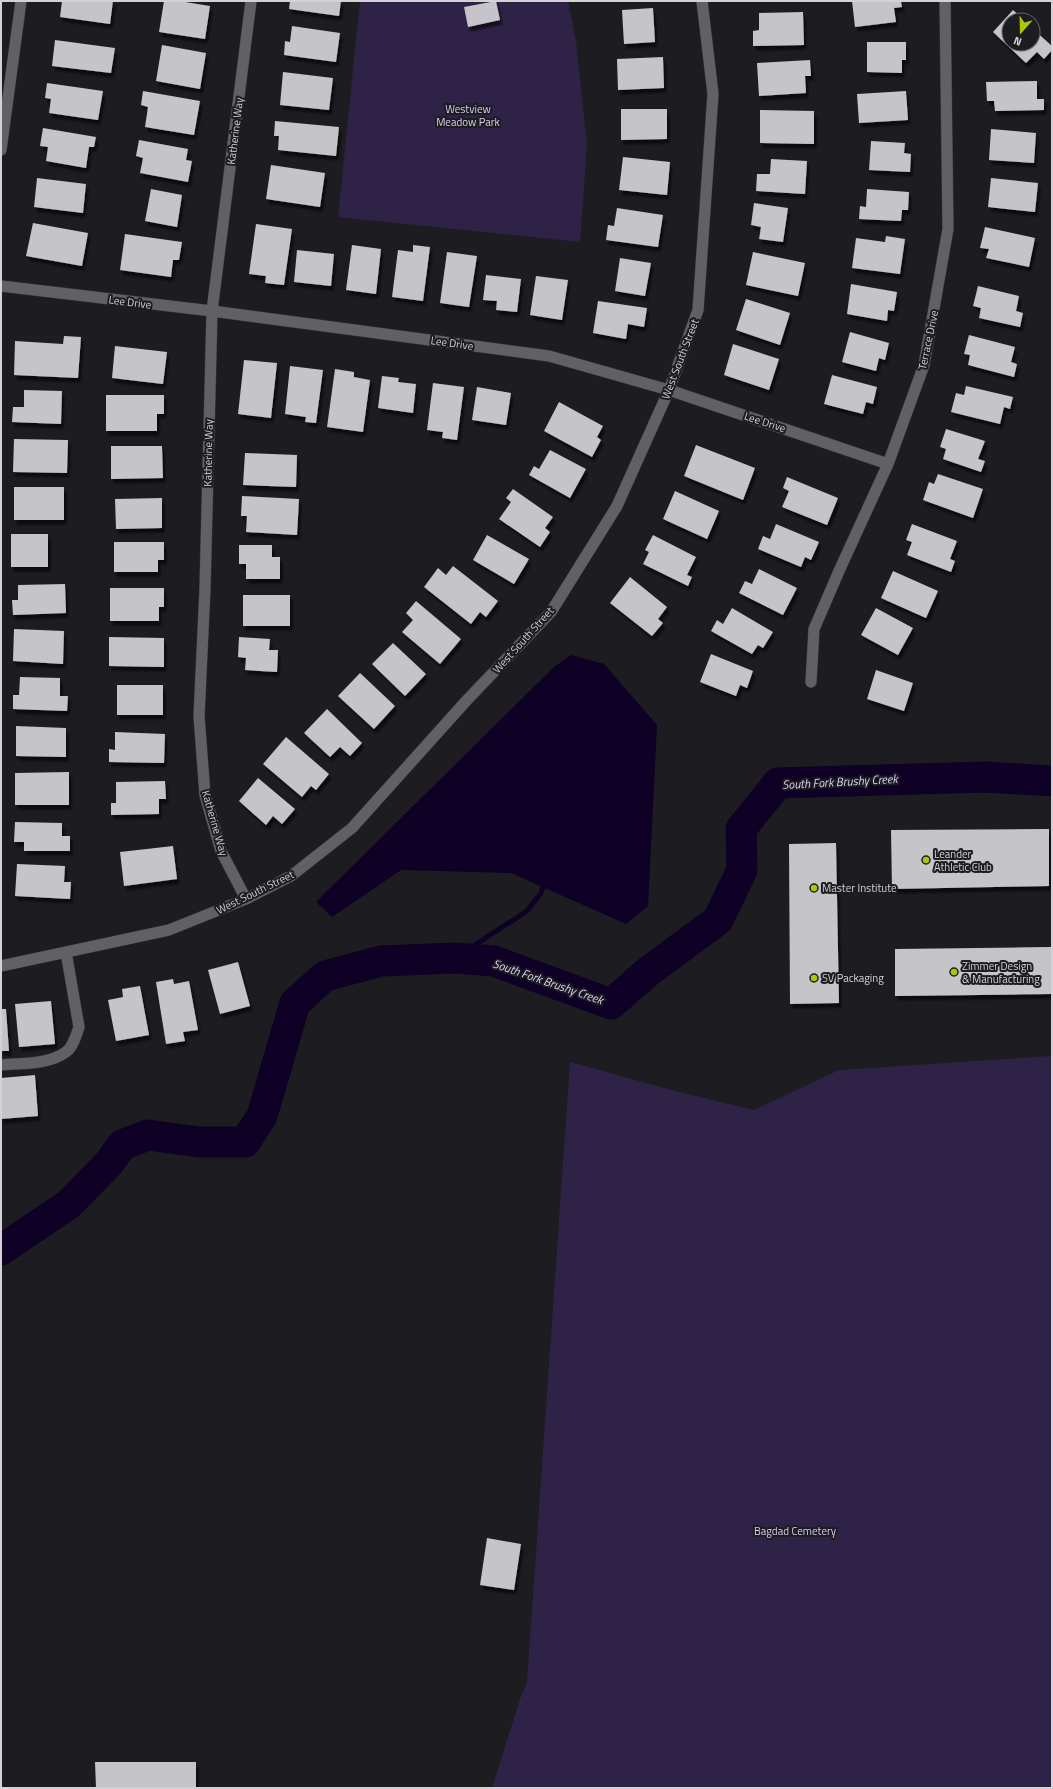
<svg xmlns="http://www.w3.org/2000/svg" width="1053" height="1789" viewBox="0 0 1053 1789" font-family="'Titillium Web',sans-serif">
	<defs>
		<filter id="shadow"><feDropShadow dx="2.5" dy="4.5" stdDeviation="1" flood-color="#0009"/></filter>
	</defs>
	<rect width="100%" height="100%" fill="#1d1c20"/>
	<path fill="#2f2247" d="M 360,1 L 568,1 L 576,40 L 587,145 L 580,242 L 338,217 Z
		M 1052,1056 L 1052,1788 L 492,1788 L 520,1699 L 527,1682 L 570,1062 L 679,1092 L 754,1110 L 839,1070 Z"/>
	<path fill="#0f0025" d="M 571,655 L 604,664 L 657,725 L 648,906 L 626,924 L 511,873 L 401,870 L 332,917 L 316,902 L 554,667 Z"/>
	<g fill="none" stroke-linecap="round" stroke-linejoin="round">
		<path stroke="#0f0025" stroke-width="5" d="M 455,958 L 527,911 L 541,893 L 545,881"/>
		<path stroke="#0f0025" stroke-width="31" d="M 1,1250 L 69,1204 L 109,1163 L 122,1145 L 148,1135 L 199,1142 L 245,1142 L 262,1116 L 295,1003 L 325,976 L 381,961 L 455,958 L 494,961 L 611,1004 L 649,971 L 718,920 L 742,870 L 741,829 L 778,783 L 986,777 L 1052,781"/>
	</g>
	<path fill="#c5c4c9" filter="url(#shadow)" d="M 62,1 L 113,1 L 110,24 L 60,17 Z
		M 164,1 L 179,1 L 210,6 L 205,39 L 159,32 Z
		M 290,1 L 341,1 L 339,16 L 289,9 Z
		M 496,1 L 500,20 L 468,27 L 464,7 Z
		M 852,1 L 901,1 L 902,7 L 894,8 L 896,22 L 855,27 Z
		M 653,8 L 655,42 L 624,44 L 622,10 Z
		M 1013,10 L 1024,20 L 1009,20 L 1009,44 L 1033,44 L 1033,29 L 1052,46 L 1052,50 L 1044,59 L 1037,52 L 1026,63 L 993,32 Z
		M 803,12 L 804,45 L 753,46 L 753,31 L 759,30 L 759,13 Z
		M 292,26 L 340,33 L 336,62 L 284,55 L 285,41 L 290,42 Z
		M 55,40 L 115,48 L 111,73 L 52,66 Z
		M 867,42 L 906,42 L 906,60 L 902,60 L 902,73 L 867,72 Z
		M 162,45 L 206,53 L 200,89 L 156,81 Z
		M 663,57 L 664,88 L 618,90 L 617,59 Z
		M 810,60 L 811,76 L 805,76 L 806,93 L 759,96 L 757,63 Z
		M 283,72 L 333,78 L 329,110 L 280,105 Z
		M 1037,81 L 1037,99 L 1044,99 L 1044,110 L 995,111 L 994,101 L 987,101 L 986,82 Z
		M 47,83 L 103,91 L 98,120 L 49,113 L 51,99 L 45,98 Z
		M 143,91 L 200,101 L 194,135 L 145,127 L 148,107 L 141,105 Z
		M 906,91 L 908,120 L 859,123 L 857,94 Z
		M 621,109 L 667,109 L 667,139 L 621,140 Z
		M 760,110 L 814,111 L 814,144 L 760,143 Z
		M 275,121 L 339,127 L 336,156 L 278,150 L 279,136 L 274,136 Z
		M 43,128 L 96,137 L 94,147 L 89,147 L 86,168 L 46,161 L 48,147 L 40,146 Z
		M 991,129 L 1036,133 L 1034,163 L 989,160 Z
		M 139,140 L 188,149 L 186,160 L 192,161 L 188,182 L 140,173 L 143,158 L 136,156 Z
		M 871,141 L 905,143 L 904,153 L 911,154 L 910,172 L 869,170 Z
		M 623,157 L 670,162 L 667,195 L 619,190 Z
		M 771,159 L 807,161 L 805,194 L 756,191 L 757,174 L 770,174 Z
		M 271,165 L 325,173 L 320,207 L 266,199 Z
		M 37,178 L 86,184 L 83,213 L 34,207 Z
		M 991,178 L 1038,183 L 1035,212 L 988,207 Z
		M 151,189 L 182,195 L 177,227 L 145,221 Z
		M 867,189 L 909,192 L 908,210 L 902,210 L 901,221 L 859,219 L 860,206 L 866,207 Z
		M 754,203 L 788,208 L 783,242 L 759,239 L 761,227 L 751,225 Z
		M 617,208 L 663,215 L 658,247 L 606,240 L 608,225 L 614,226 Z
		M 33,223 L 88,233 L 82,266 L 26,256 Z
		M 256,224 L 292,229 L 284,285 L 265,283 L 266,276 L 249,274 Z
		M 985,227 L 1035,238 L 1029,267 L 986,258 L 989,249 L 980,248 Z
		M 125,234 L 182,242 L 179,260 L 173,260 L 171,277 L 120,270 Z
		M 886,236 L 905,239 L 900,274 L 852,268 L 856,238 L 885,242 Z
		M 352,245 L 381,249 L 376,294 L 346,290 Z
		M 413,245 L 430,247 L 423,301 L 392,297 L 398,250 L 413,252 Z
		M 297,250 L 334,254 L 331,286 L 294,282 Z
		M 447,252 L 477,256 L 469,307 L 440,303 Z
		M 753,252 L 805,263 L 798,296 L 746,285 Z
		M 620,258 L 651,263 L 645,296 L 615,291 Z
		M 486,275 L 521,279 L 517,312 L 496,310 L 497,301 L 483,300 Z
		M 536,276 L 568,280 L 562,320 L 530,315 Z
		M 851,284 L 897,292 L 894,311 L 888,310 L 887,321 L 847,314 Z
		M 978,286 L 1019,296 L 1016,311 L 1023,313 L 1020,327 L 979,318 L 981,308 L 973,306 Z
		M 746,299 L 790,313 L 780,345 L 736,330 Z
		M 598,301 L 647,308 L 644,327 L 628,324 L 626,339 L 593,333 Z
		M 850,332 L 889,343 L 885,360 L 879,358 L 876,371 L 842,362 Z
		M 969,335 L 1015,347 L 1011,362 L 1017,364 L 1014,377 L 968,365 L 970,355 L 964,354 Z
		M 64,336 L 81,337 L 78,378 L 14,375 L 15,341 L 63,344 Z
		M 733,344 L 779,359 L 769,390 L 724,375 Z
		M 115,346 L 167,352 L 163,384 L 112,378 Z
		M 244,360 L 277,363 L 271,418 L 238,414 Z
		M 290,366 L 323,370 L 316,423 L 305,422 L 306,417 L 285,414 Z
		M 335,369 L 354,372 L 354,377 L 370,380 L 363,432 L 327,427 Z
		M 832,375 L 877,387 L 873,404 L 866,402 L 863,414 L 824,404 Z
		M 382,376 L 399,378 L 398,382 L 416,384 L 413,413 L 378,408 Z
		M 433,383 L 464,387 L 457,440 L 442,438 L 443,432 L 427,430 Z
		M 966,386 L 1013,397 L 1010,409 L 1004,407 L 1000,424 L 951,412 L 956,393 L 964,395 Z
		M 477,387 L 511,393 L 506,425 L 472,420 Z
		M 24,390 L 62,391 L 61,424 L 12,422 L 13,407 L 24,407 Z
		M 106,395 L 164,395 L 164,414 L 157,414 L 157,431 L 106,431 Z
		M 559,402 L 603,426 L 597,437 L 601,440 L 592,457 L 544,431 Z
		M 946,429 L 985,441 L 978,459 L 985,461 L 981,472 L 943,459 L 946,449 L 940,447 Z
		M 14,439 L 68,440 L 67,473 L 13,472 Z
		M 696,445 L 755,468 L 743,500 L 684,476 Z
		M 111,446 L 162,446 L 163,478 L 111,479 Z
		M 550,450 L 586,469 L 570,498 L 529,475 L 534,466 L 539,469 Z
		M 245,453 L 297,455 L 296,487 L 243,485 Z
		M 938,474 L 983,489 L 973,518 L 923,500 L 929,482 L 934,484 Z
		M 787,477 L 838,498 L 827,525 L 782,507 L 789,491 L 783,488 Z
		M 14,487 L 64,487 L 64,520 L 14,520 Z
		M 513,489 L 553,517 L 545,528 L 550,532 L 540,547 L 499,519 L 511,502 L 506,498 Z
		M 675,491 L 719,511 L 707,539 L 663,519 Z
		M 242,496 L 299,499 L 297,535 L 246,532 L 247,516 L 241,516 Z
		M 162,498 L 162,528 L 116,529 L 115,499 Z
		M 776,524 L 819,542 L 811,560 L 805,557 L 801,567 L 758,549 L 763,536 L 770,539 Z
		M 912,524 L 957,541 L 950,559 L 955,561 L 951,572 L 907,555 L 912,542 L 906,540 Z
		M 11,534 L 48,534 L 48,567 L 11,567 Z
		M 487,535 L 529,559 L 514,584 L 473,560 Z
		M 653,535 L 696,557 L 687,575 L 692,577 L 688,586 L 643,564 L 649,552 L 645,550 Z
		M 114,542 L 164,542 L 164,560 L 158,560 L 158,572 L 114,572 Z
		M 239,545 L 272,545 L 272,557 L 280,557 L 280,579 L 246,579 L 246,564 L 239,564 Z
		M 453,566 L 498,601 L 486,617 L 480,612 L 471,624 L 424,587 L 438,568 L 446,575 Z
		M 759,569 L 797,588 L 783,615 L 739,593 L 745,581 L 752,584 Z
		M 893,571 L 938,591 L 926,618 L 881,598 Z
		M 630,577 L 667,607 L 658,619 L 663,623 L 652,636 L 610,603 Z
		M 65,584 L 66,613 L 13,615 L 12,600 L 18,600 L 18,585 Z
		M 110,588 L 164,588 L 164,607 L 159,607 L 159,621 L 110,621 Z
		M 243,595 L 290,595 L 290,626 L 243,626 Z
		M 416,601 L 461,639 L 440,664 L 402,632 L 413,620 L 406,613 Z
		M 732,608 L 773,632 L 763,648 L 758,645 L 752,654 L 711,631 L 717,620 L 723,624 Z
		M 876,608 L 913,628 L 898,655 L 861,635 Z
		M 14,629 L 64,631 L 63,664 L 13,661 Z
		M 109,637 L 164,638 L 164,667 L 109,666 Z
		M 239,637 L 270,639 L 269,650 L 278,650 L 277,672 L 245,670 L 246,658 L 238,657 Z
		M 393,643 L 426,674 L 405,696 L 372,664 Z
		M 711,654 L 753,671 L 747,688 L 740,685 L 736,696 L 700,682 Z
		M 876,670 L 913,683 L 904,711 L 867,699 Z
		M 360,673 L 395,706 L 374,729 L 338,696 Z
		M 20,677 L 60,678 L 60,696 L 68,696 L 67,711 L 13,709 L 13,695 L 19,695 Z
		M 117,685 L 163,685 L 163,715 L 117,715 Z
		M 327,709 L 362,743 L 350,756 L 340,747 L 330,757 L 304,733 Z
		M 16,726 L 66,728 L 66,757 L 16,756 Z
		M 115,732 L 165,734 L 164,763 L 109,762 L 109,749 L 115,750 Z
		M 286,737 L 329,774 L 316,790 L 311,786 L 302,797 L 263,764 Z
		M 69,772 L 69,805 L 15,805 L 15,773 Z
		M 258,778 L 295,809 L 282,824 L 273,816 L 266,825 L 239,801 Z
		M 165,781 L 166,799 L 159,799 L 159,814 L 111,815 L 111,803 L 116,803 L 116,782 Z
		M 15,822 L 62,823 L 62,836 L 70,836 L 70,851 L 24,851 L 24,842 L 14,842 Z
		M 1049,829 L 1049,886 L 892,889 L 891,830 Z
		M 836,843 L 839,1003 L 790,1004 L 789,844 Z
		M 173,846 L 177,879 L 124,886 L 120,852 Z
		M 17,864 L 65,866 L 64,882 L 71,882 L 70,899 L 15,896 Z
		M 1052,947 L 1052,994 L 895,996 L 895,949 Z
		M 238,962 L 250,1006 L 220,1014 L 208,970 Z
		M 173,979 L 174,984 L 189,981 L 198,1030 L 183,1032 L 185,1041 L 166,1044 L 156,982 Z
		M 140,986 L 149,1035 L 116,1041 L 108,1000 L 123,997 L 122,989 Z
		M 51,1001 L 55,1044 L 19,1047 L 15,1004 Z
		M 1,1009 L 6,1009 L 9,1051 L 1,1051 Z
		M 35,1075 L 38,1116 L 1,1119 L 1,1078 Z
		M 487,1538 L 521,1544 L 514,1590 L 480,1585 Z
		M 95,1762 L 196,1762 L 196,1788 L 96,1788 Z"/>
	<g fill="none" stroke-linecap="round" stroke-linejoin="round">
		<defs>
			<path id="minor" d="M 1,150 L 21,1
				M 1,286 L 212,311 L 549,356 L 669,390 L 888,464
				M 811,682 L 814,629 L 839,571 L 888,464 L 924,365 L 948,229 L 945,1
				M 246,899 L 221,851 L 205,795 L 199,716 L 205,589 L 212,311 L 251,1
				M 1,966 L 169,930 L 246,899 L 291,876 L 352,828 L 467,700 L 551,612 L 617,506 L 669,390 L 698,310 L 713,94 L 702,1
				M 1,1065 C 22,1063 48,1065 66,1052 C 73,1047 76,1036 79,1027 L 66,952"/>
		</defs>
		<use href="#minor" stroke="#38383a" stroke-width="12"/>
		<use href="#minor" stroke="#616064" stroke-width="11"/>
	</g>
	<g fill="#afc507" stroke="#1d1c20" stroke-width="1.5">
		<circle cx="926" cy="860" r="4"/>
		<circle cx="814" cy="888" r="4"/>
		<circle cx="954" cy="972" r="4"/>
		<circle cx="814" cy="978" r="4"/>
	</g>
	<g text-anchor="middle" stroke-width="4" stroke-linejoin="round" paint-order="stroke">
		<g font-size="11" fill="#d7cdf2" stroke="#1d1c20">
			<text x="468" y="113">Westview<tspan x="468" dy="13">Meadow Park</tspan></text>
			<text x="795" y="1535">Bagdad Cemetery</text>
		</g>
		<g font-size="11" fill="#d3d2d5" stroke="#1d1c20">
			<text transform="translate(235 131) rotate(-83)" y="4">Katherine Way</text>
			<text transform="translate(130 302) rotate(7)" y="4">Lee Drive</text>
			<text transform="translate(928 340) rotate(-78)" y="4">Terrace Drive</text>
			<text transform="translate(452 343) rotate(8)" y="4">Lee Drive</text>
			<text transform="translate(680 359) rotate(-69)" y="4">West South Street</text>
			<text transform="translate(765 422) rotate(18)" y="4">Lee Drive</text>
			<text transform="translate(208 453) rotate(-89)" y="4">Katherine Way</text>
			<text transform="translate(523 640) rotate(-48)" y="4">West South Street</text>
			<text transform="translate(215 823) rotate(74)" y="4">Katherine Way</text>
			<text transform="translate(255 892) rotate(-26)" y="4">West South Street</text>
		</g>
		<g font-size="11" fill="#d3d2d5" stroke="#1d1c20" text-anchor="start">
			<text x="934" y="858">Leander<tspan x="934" dy="13">Athletic Club</tspan></text>
			<text x="822" y="892">Master Institute</text>
			<text x="962" y="970">Zimmer Design<tspan x="962" dy="13">&amp; Manufacturing</tspan></text>
			<text x="822" y="982">SV Packaging</text>
		</g>
		<g font-size="12" font-style="italic" fill="#dbd0f6" stroke="#1d1c20">
			<text transform="translate(840 782) rotate(-3)" y="4">South Fork Brushy Creek</text>
			<text transform="translate(548 982) rotate(19)" y="4">South Fork Brushy Creek</text>
		</g>
	</g>
	<rect width="1053" height="1789" fill="none" stroke="#d3d2d5" stroke-width="4"/>
	<g transform="translate(1021 32) rotate(200)"><circle r="19" fill="#1d1c20" stroke="#666568"/>
	<path d="M0-3L7 15L0 10L-7 15Z" fill="#afc507"/>
	<text y="-6" font-size="11" font-weight="bold" text-anchor="middle" fill="#d3d2d5">N</text>
	</g>
</svg>
